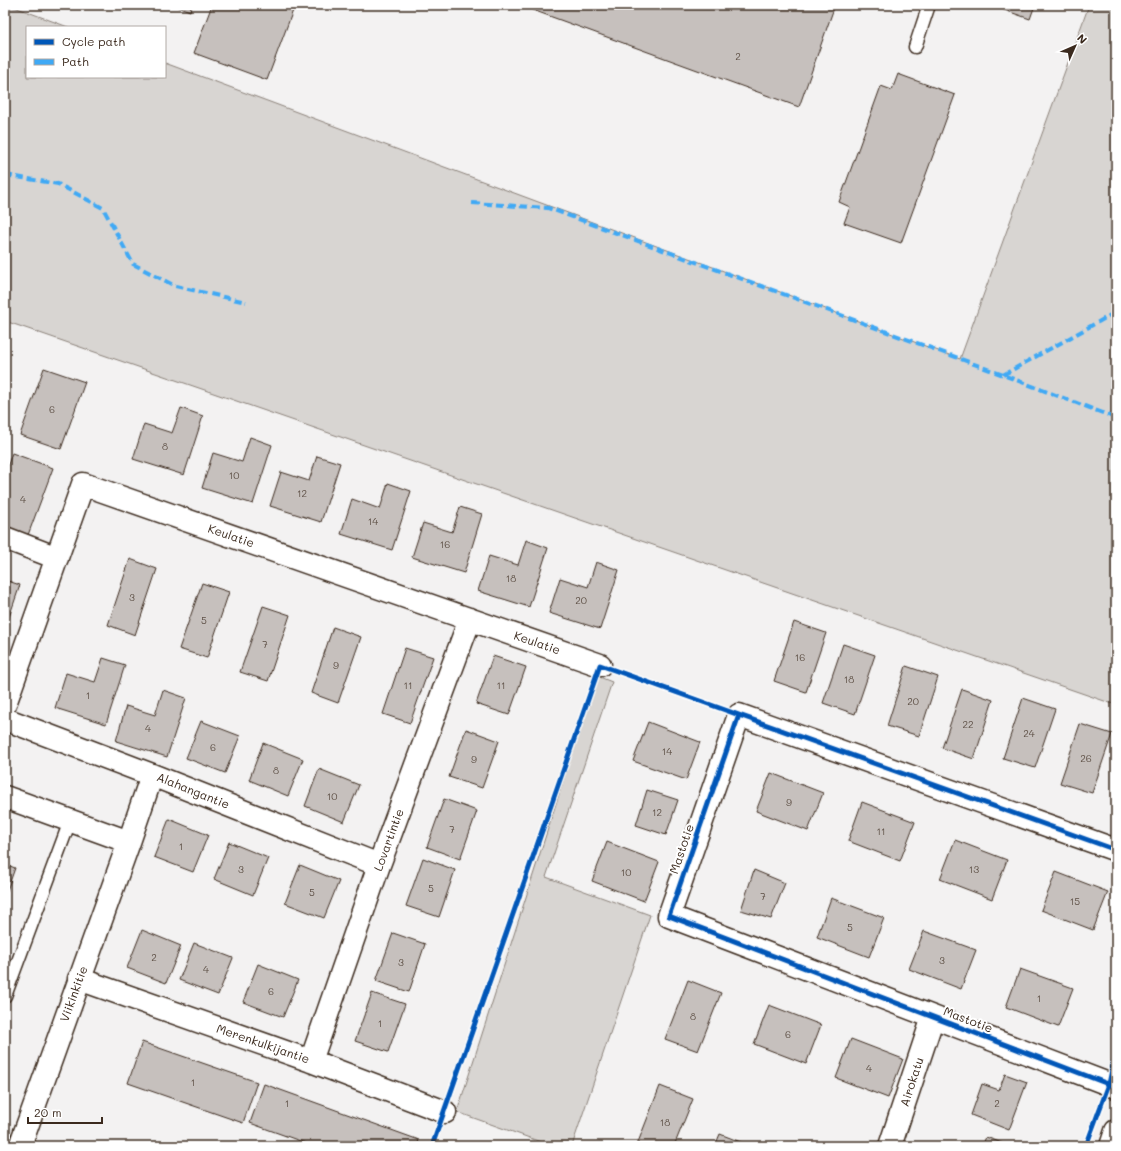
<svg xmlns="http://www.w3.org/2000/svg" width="1121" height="1151" viewBox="0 0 1121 1151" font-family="Mali,sans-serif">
	<rect width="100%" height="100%" fill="#f3f2f2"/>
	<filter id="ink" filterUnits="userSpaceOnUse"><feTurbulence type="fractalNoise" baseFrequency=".025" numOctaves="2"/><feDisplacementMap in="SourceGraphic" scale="8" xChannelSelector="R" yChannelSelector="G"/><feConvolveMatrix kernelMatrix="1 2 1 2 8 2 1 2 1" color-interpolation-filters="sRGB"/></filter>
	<g filter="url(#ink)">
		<path fill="#d8d5d2" stroke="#8a8078" d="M 5,5 L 9,5 L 68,27 L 27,27 L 27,77 L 165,77 L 165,63 L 960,359 L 1089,5 L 1116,5 L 1116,705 L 5,321 Z
			M 597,676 L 612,682 L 546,877 L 650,915 L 572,1146 L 552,1146 L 457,1112 Z"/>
		<path fill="#c6c0bd" stroke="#3b2a1e" d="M 174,5 L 192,5 L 190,11 Z
			M 212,5 L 295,5 L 267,80 L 194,53 Z
			M 519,5 L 835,5 L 799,107 Z
			M 990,5 L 1035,5 L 1030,19 Z
			M 898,74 L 955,95 L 901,243 L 844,223 L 850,207 L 839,202 L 881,86 L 892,90 Z
			M 44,368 L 85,382 L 61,449 L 20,435 Z
			M 181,408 L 203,416 L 184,475 L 133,459 L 144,424 L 172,433 Z
			M 250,437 L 272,445 L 253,504 L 202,488 L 213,453 L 242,462 Z
			M 12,453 L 53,468 L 28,535 L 5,526 L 5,473 Z
			M 317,456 L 340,463 L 321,522 L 270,506 L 281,472 L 309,481 Z
			M 388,483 L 411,491 L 392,550 L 341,534 L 352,499 L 380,509 Z
			M 460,507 L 482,514 L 464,573 L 412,557 L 423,523 L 452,532 Z
			M 526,540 L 548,548 L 529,607 L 478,591 L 489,556 L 518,565 Z
			M 130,559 L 157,569 L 135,635 L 108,625 Z
			M 596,562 L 619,570 L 600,629 L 549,613 L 560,578 L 588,587 Z
			M 5,580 L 20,585 L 5,629 Z
			M 202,583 L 229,592 L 207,658 L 179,649 Z
			M 263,606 L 290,615 L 268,681 L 240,672 Z
			M 794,622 L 826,633 L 806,692 L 774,681 Z
			M 333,627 L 361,637 L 338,703 L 311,693 Z
			M 843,644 L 875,655 L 855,714 L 823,703 Z
			M 405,648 L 433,657 L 410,723 L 383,714 Z
			M 493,656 L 526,667 L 509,715 L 476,704 Z
			M 103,658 L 125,665 L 106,724 L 55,708 L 66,673 L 95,682 Z
			M 906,666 L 938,677 L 919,736 L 887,726 Z
			M 962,689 L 993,700 L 974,759 L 942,748 Z
			M 163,690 L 186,698 L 167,757 L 116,741 L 126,706 L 155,715 Z
			M 1023,698 L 1055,709 L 1035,768 L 1003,758 Z
			M 201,721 L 240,736 L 225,773 L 186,758 Z
			M 648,722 L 700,742 L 686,780 L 633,761 Z
			M 1080,724 L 1112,734 L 1092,793 L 1060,783 Z
			M 466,729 L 499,741 L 482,788 L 449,777 Z
			M 263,743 L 303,759 L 288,796 L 249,780 Z
			M 319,769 L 359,785 L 344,822 L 305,806 Z
			M 771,773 L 823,793 L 808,831 L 756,811 Z
			M 647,790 L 678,800 L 666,835 L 636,825 Z
			M 444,799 L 477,811 L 460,859 L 427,847 Z
			M 862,802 L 915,822 L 900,861 L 848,841 Z
			M 169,819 L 208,835 L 193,872 L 154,857 Z
			M 955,840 L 1007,860 L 992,899 L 940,879 Z
			M 229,842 L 268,858 L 253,895 L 214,879 Z
			M 607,842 L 659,862 L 644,901 L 592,881 Z
			M 423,858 L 455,870 L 439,917 L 406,906 Z
			M 5,864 L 15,868 L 5,896 Z
			M 300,865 L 339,881 L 324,918 L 285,903 Z
			M 754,870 L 785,883 L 771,919 L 741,910 Z
			M 1056,872 L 1108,892 L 1093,930 L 1041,910 Z
			M 831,898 L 884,918 L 869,957 L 817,937 Z
			M 142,930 L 181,946 L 166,983 L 127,968 Z
			M 924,931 L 976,950 L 961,989 L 909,969 Z
			M 393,933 L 425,944 L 409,992 L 376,981 Z
			M 194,943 L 233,958 L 218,995 L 179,980 Z
			M 258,964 L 298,980 L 283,1017 L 243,1002 Z
			M 1020,969 L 1073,988 L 1058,1027 L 1006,1007 Z
			M 688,980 L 721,993 L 698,1051 L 665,1039 Z
			M 372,993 L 405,1004 L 388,1052 L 355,1041 Z
			M 769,1005 L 821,1025 L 806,1064 L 754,1044 Z
			M 851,1039 L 903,1059 L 888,1098 L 836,1078 Z
			M 142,1042 L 257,1082 L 243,1123 L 128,1083 Z
			M 1005,1074 L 1027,1082 L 1009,1130 L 971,1115 L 982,1084 L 999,1090 Z
			M 264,1084 L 419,1140 L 417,1146 L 314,1146 L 250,1123 Z
			M 660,1086 L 693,1099 L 674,1146 L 640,1146 L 637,1145 Z
			M 720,1134 L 751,1146 L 715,1146 Z
			M 986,1137 L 1002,1143 L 1001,1146 L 982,1146 Z"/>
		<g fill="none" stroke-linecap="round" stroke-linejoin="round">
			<defs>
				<path id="lane" d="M 915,47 L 929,5
					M 5,996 L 70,821"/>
				<path id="street" d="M 5,538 L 57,558
					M 5,704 L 83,484 L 600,665
					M 5,719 L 152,775 L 379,865
					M 5,797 L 129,842
					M 1116,850 L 739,715 L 669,916 L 1116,1087
					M 79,979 L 311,1061 L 445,1112
					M 311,1061 L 379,865 L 470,619
					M 20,1146 L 129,842 L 152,775
					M 890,1146 L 933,1017
					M 1111,1146 L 1116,1131"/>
			</defs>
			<use href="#lane" stroke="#3b2a1e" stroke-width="15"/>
			<use href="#street" stroke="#3b2a1e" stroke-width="25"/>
			<use href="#lane" stroke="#fff" stroke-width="12"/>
			<use href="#street" stroke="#fff" stroke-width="22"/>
			<path stroke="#3fa9f5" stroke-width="4" stroke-dasharray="8 4" stroke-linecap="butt" d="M 5,175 L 58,184 L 103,208 L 133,264 L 175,286 L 246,302
				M 472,203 L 548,208 L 961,359 L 1116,418
				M 1003,375 L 1116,312"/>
			<defs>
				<path id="cycleway" d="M 1116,850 L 739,715 L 669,916 L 1116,1087
					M 432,1146 L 600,665 L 739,715
					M 1086,1146 L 1109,1084 L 1116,1051"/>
			</defs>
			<use href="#cycleway" stroke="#fff" stroke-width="8"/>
			<use href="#cycleway" stroke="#0057b8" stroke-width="5"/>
		</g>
	</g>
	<g text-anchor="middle" stroke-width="4" stroke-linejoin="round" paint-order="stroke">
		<g font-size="10" fill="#5e5046">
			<text x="738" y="60">2</text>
			<text x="52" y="413">6</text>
			<text x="165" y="450">8</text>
			<text x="234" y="479">10</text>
			<text x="302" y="497">12</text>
			<text x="23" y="503">4</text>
			<text x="373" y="525">14</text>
			<text x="445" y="548">16</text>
			<text x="511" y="582">18</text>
			<text x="132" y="601">3</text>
			<text x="581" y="604">20</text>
			<text x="204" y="624">5</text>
			<text x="265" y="648">7</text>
			<text x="800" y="661">16</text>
			<text x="336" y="669">9</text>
			<text x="849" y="683">18</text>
			<text x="408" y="689">11</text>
			<text x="501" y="689">11</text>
			<text x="88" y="699">1</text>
			<text x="913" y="705">20</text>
			<text x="968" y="728">22</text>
			<text x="148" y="732">4</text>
			<text x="1029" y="737">24</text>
			<text x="213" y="751">6</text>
			<text x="667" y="755">14</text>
			<text x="1086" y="762">26</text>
			<text x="474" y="763">9</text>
			<text x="276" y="774">8</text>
			<text x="332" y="800">10</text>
			<text x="789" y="806">9</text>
			<text x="657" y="816">12</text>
			<text x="452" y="833">7</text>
			<text x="881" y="835">11</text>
			<text x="181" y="850">1</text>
			<text x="241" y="873">3</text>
			<text x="974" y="873">13</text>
			<text x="626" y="876">10</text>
			<text x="431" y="892">5</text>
			<text x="312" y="896">5</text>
			<text x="763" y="900">7</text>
			<text x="1075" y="905">15</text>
			<text x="850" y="931">5</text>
			<text x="154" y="961">2</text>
			<text x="942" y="964">3</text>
			<text x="401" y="966">3</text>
			<text x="206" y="973">4</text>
			<text x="271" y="995">6</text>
			<text x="1039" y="1002">1</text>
			<text x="693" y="1020">8</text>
			<text x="380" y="1027">1</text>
			<text x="788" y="1038">6</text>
			<text x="869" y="1072">4</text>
			<text x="193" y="1086">1</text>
			<text x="287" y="1107">1</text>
			<text x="997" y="1107">2</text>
			<text x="665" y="1126">18</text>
		</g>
		<g font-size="12" fill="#3b2a1e" stroke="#fff">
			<text transform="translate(231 536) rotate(19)" y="4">Keulatie</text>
			<text transform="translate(537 643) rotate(19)" y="4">Keulatie</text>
			<text transform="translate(193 791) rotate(22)" y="4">Alahangantie</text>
			<text transform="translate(389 840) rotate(-70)" y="4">Lovartintie</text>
			<text transform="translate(682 849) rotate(-71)" y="4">Mastotie</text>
			<text transform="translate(74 994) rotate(-70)" y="4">Viikinkitie</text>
			<text transform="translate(968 1020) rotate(21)" y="4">Mastotie</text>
			<text transform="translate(263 1044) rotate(19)" y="4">Merenkulkijantie</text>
			<text transform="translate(912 1082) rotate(-72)" y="4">Airokatu</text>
		</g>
	</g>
	<rect width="1121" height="1151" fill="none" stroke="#fff" stroke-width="20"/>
	<rect x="10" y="10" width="1101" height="1131" fill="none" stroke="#3b2a1e" stroke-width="1.5" filter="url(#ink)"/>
	<rect x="26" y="26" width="140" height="52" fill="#ffffff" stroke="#b1aaa5"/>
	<rect x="34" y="39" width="20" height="6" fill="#0057b8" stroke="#b1aaa5"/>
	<text x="62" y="46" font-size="12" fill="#3b2a1e">Cycle path</text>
	<rect x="34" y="59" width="20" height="6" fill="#3fa9f5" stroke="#b1aaa5"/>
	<text x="62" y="66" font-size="12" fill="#3b2a1e">Path</text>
	<g transform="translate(1075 46) rotate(45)" stroke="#ffffff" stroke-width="3" paint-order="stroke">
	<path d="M0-3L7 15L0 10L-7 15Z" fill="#3b2a1e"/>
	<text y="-6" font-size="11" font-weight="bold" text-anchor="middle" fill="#3b2a1e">N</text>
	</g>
	<path d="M28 1117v6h74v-6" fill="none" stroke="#3b2a1e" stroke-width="2"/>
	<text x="34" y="1117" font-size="12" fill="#3b2a1e" stroke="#ffffff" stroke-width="3" paint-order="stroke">20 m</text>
</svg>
